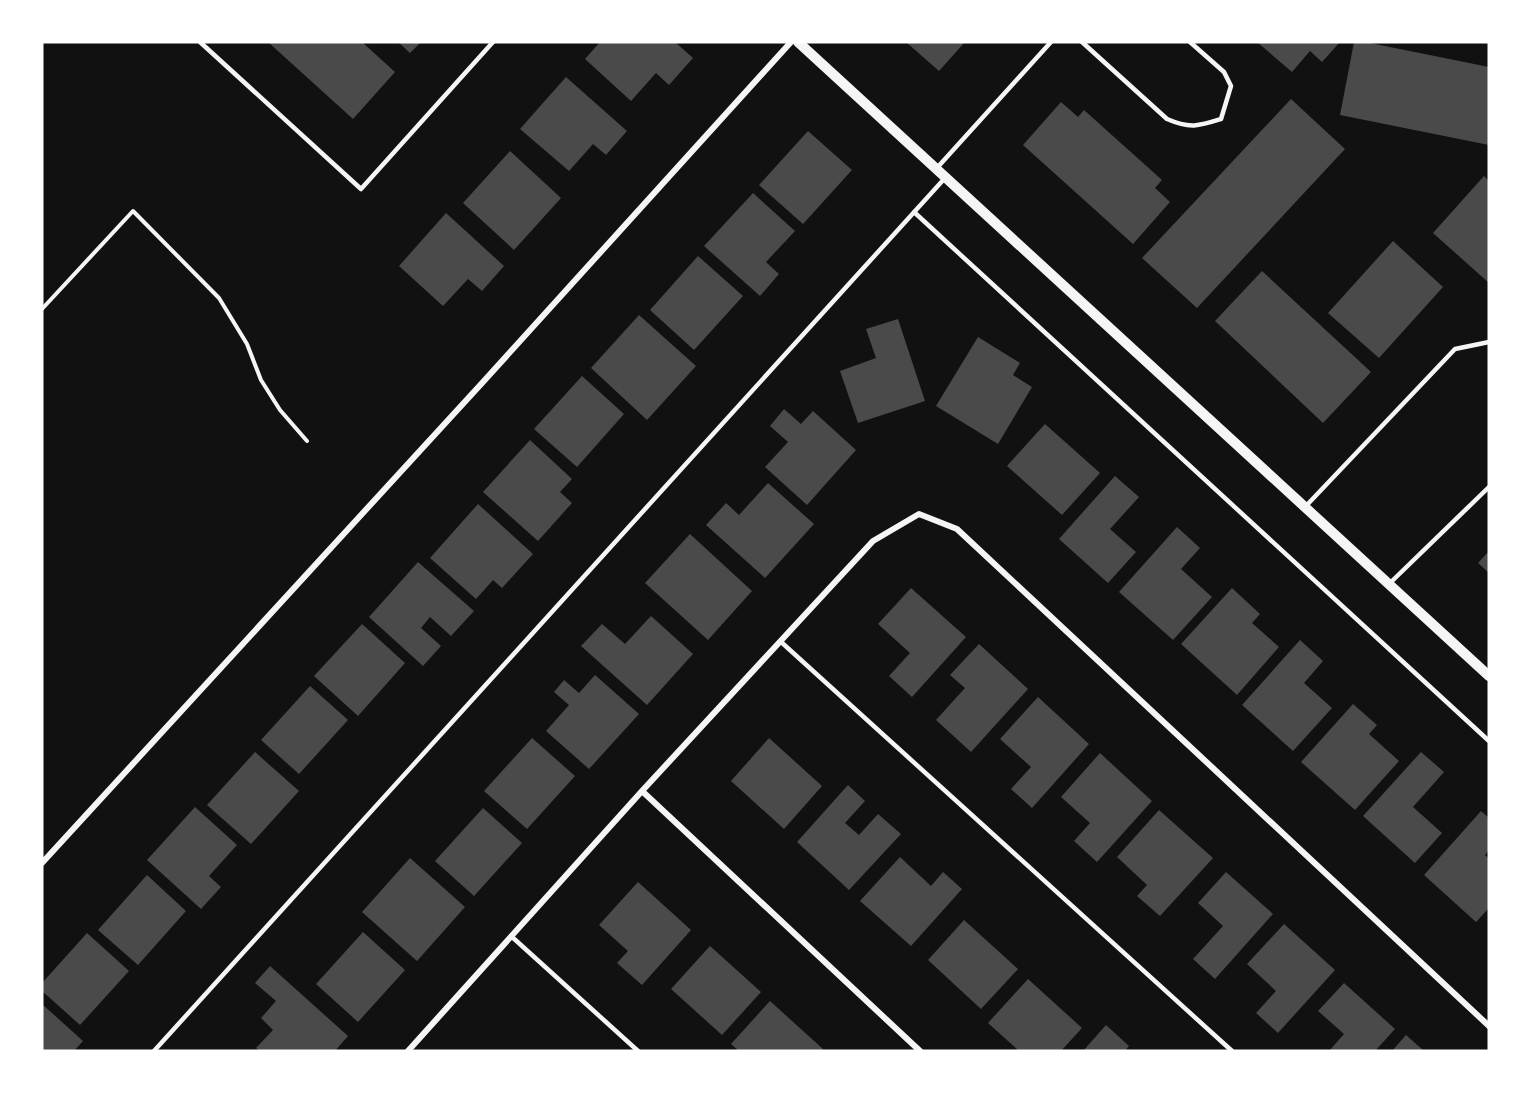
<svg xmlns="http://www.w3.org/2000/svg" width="1531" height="1093" viewBox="0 0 1531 1093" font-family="Overpass,sans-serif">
	<rect width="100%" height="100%" fill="#111"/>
	<path fill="#4a4a4a" d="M 268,42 L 362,42 L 395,72 L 353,119 Z
		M 398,42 L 421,42 L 410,53 Z
		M 600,42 L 675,42 L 693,58 L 669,85 L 656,73 L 631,101 L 585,59 Z
		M 906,42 L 965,42 L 939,71 Z
		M 1257,42 L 1340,42 L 1322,62 L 1310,51 L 1292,72 Z
		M 1354,42 L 1365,42 L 1489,67 L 1489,145 L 1340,115 Z
		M 566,77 L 627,131 L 606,155 L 593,144 L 569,171 L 520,129 Z
		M 1291,99 L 1345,149 L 1197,308 L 1142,258 Z
		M 1061,102 L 1078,117 L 1084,110 L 1162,180 L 1155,188 L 1170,202 L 1133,244 L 1023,145 Z
		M 808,131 L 852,170 L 803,224 L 759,185 Z
		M 510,151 L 561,198 L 514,250 L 463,203 Z
		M 1484,176 L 1489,181 L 1489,283 L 1433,233 Z
		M 753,193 L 795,231 L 766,262 L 779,274 L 760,296 L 704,246 Z
		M 446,213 L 504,266 L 482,291 L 468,279 L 443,306 L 399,266 Z
		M 1393,241 L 1443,287 L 1379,358 L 1328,313 Z
		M 698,256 L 743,296 L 694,350 L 650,310 Z
		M 1262,271 L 1371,372 L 1323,423 L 1215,321 Z
		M 639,315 L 696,366 L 647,420 L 591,368 Z
		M 898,319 L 925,401 L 858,423 L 840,371 L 876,358 L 866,329 Z
		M 978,337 L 1020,363 L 1013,375 L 1032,387 L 998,444 L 936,406 Z
		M 582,376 L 624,414 L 577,467 L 534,429 Z
		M 784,409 L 801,424 L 813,411 L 856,450 L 807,505 L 765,467 L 788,442 L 770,426 Z
		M 1045,424 L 1100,473 L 1062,515 L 1007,466 Z
		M 530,440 L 572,479 L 560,492 L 572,503 L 538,541 L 483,492 Z
		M 1115,476 L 1139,497 L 1110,529 L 1136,552 L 1108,583 L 1059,539 Z
		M 768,483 L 814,524 L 765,578 L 706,525 L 726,503 L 739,515 Z
		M 478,504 L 533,554 L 502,588 L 493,580 L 476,599 L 430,558 Z
		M 1177,527 L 1200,548 L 1181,569 L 1212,597 L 1173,640 L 1119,592 Z
		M 690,534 L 752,591 L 708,640 L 645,583 Z
		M 1489,551 L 1489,573 L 1478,563 Z
		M 418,562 L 474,611 L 451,636 L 430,617 L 421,628 L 441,646 L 423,666 L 369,617 Z
		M 911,588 L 966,637 L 912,697 L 889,676 L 910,653 L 878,624 Z
		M 1232,588 L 1260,614 L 1252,623 L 1279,647 L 1237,695 L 1181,644 Z
		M 651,616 L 693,654 L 647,705 L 581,646 L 602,624 L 625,644 Z
		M 362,624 L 405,663 L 358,716 L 314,676 Z
		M 1300,640 L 1323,661 L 1304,683 L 1332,708 L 1293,751 L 1242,705 Z
		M 979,644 L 1028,689 L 971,752 L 936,720 L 965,688 L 950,675 Z
		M 595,675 L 639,714 L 589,769 L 546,731 L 569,705 L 554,692 L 564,680 L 579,693 Z
		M 310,686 L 348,720 L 299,774 L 261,740 Z
		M 1038,697 L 1089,744 L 1032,808 L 1011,789 L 1031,767 L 1000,739 Z
		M 1353,704 L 1377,725 L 1369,734 L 1399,761 L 1355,810 L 1301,762 Z
		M 532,738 L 575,776 L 527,829 L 484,791 Z
		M 769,738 L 822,786 L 784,829 L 731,781 Z
		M 255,752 L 299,791 L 251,844 L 207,805 Z
		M 1421,752 L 1444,772 L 1413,807 L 1442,833 L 1415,863 L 1363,816 Z
		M 1100,753 L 1152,801 L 1097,862 L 1074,841 L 1090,823 L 1061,797 Z
		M 848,785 L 865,801 L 845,823 L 859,835 L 878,814 L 901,834 L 849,890 L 797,842 Z
		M 195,807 L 237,845 L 209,876 L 221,887 L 201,909 L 147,860 Z
		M 483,808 L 522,843 L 474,896 L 435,861 Z
		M 1159,810 L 1213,858 L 1160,916 L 1137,896 L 1147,885 L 1117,857 Z
		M 1481,811 L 1489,818 L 1489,850 L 1485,855 L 1489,859 L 1489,908 L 1476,922 L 1424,875 Z
		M 900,857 L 931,886 L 943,872 L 962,889 L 911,946 L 860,901 Z
		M 410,858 L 465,907 L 417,961 L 362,912 Z
		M 1226,872 L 1273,914 L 1215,979 L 1193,959 L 1223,926 L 1198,903 Z
		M 147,875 L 186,911 L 138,965 L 98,930 Z
		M 638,882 L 691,930 L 642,985 L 617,963 L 628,951 L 599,925 Z
		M 964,920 L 1018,969 L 981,1009 L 928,960 Z
		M 1284,924 L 1335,970 L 1278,1033 L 1256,1013 L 1276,991 L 1247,964 Z
		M 363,932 L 405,970 L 358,1022 L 316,984 Z
		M 87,933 L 129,971 L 80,1025 L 42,991 L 42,983 Z
		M 710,946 L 761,992 L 722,1035 L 671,989 Z
		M 270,966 L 348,1036 L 335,1051 L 260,1051 L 256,1048 L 273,1030 L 261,1018 L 276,1001 L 255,983 Z
		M 1028,979 L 1082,1028 L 1061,1051 L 1019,1051 L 988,1023 Z
		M 1344,983 L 1395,1029 L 1375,1051 L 1329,1051 L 1344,1034 L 1318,1011 Z
		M 770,1001 L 823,1049 L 821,1051 L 739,1051 L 731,1044 Z
		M 42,1004 L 83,1041 L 74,1051 L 42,1050 Z
		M 1106,1025 L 1129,1046 L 1125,1051 L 1083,1051 Z
		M 1406,1035 L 1424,1051 L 1392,1051 Z"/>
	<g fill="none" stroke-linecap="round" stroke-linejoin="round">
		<path stroke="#f5f5f5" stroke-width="4" d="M 42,309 L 133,211 L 219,298 L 247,344 L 261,380 L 280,410 L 307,441"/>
		<path stroke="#f5f5f5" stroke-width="4.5" d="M 200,42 L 361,189 L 493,42
			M 1082,42 L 1167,119 C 1190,129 1199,126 1221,119 L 1231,86 L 1224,72 L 1190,42
			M 936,169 L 1051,42
			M 914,212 L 1489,741
			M 1305,507 L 1455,349 L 1489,342
			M 1390,583 L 1489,487
			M 780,641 L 1232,1051
			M 511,936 L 638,1051
			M 154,1051 L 945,178"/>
		<path stroke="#f5f5f5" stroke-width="6" d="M 642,791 L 920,1051
			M 42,863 L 483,382 L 791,42
			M 408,1051 L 642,791 L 873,541 L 919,514 L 957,529 L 1489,1026"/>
		<path stroke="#f5f5f5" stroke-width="10" d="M 798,42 L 1489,676"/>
	</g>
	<rect width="1531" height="1093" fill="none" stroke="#ffffff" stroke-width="87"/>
</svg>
